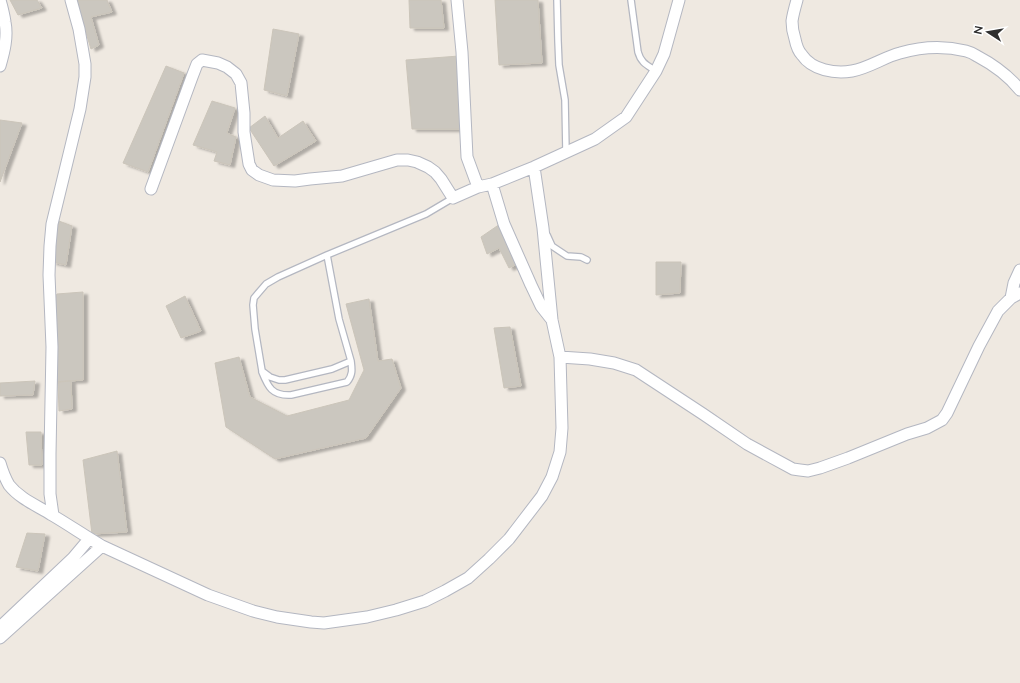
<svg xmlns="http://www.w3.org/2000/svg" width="1020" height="683" viewBox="0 0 1020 683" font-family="Lato,sans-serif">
	<defs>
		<filter id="shadow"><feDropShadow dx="4.5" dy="2.5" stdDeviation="1" flood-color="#0004"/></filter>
	</defs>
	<rect width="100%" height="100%" fill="#efe9e1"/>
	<path fill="#cbc7bf" stroke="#cbc5ba" filter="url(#shadow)" d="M 10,0 L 37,0 L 42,8 L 18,15 Z
		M 76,0 L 107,0 L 112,12 L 91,17 L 99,45 L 91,49 Z
		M 409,0 L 441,0 L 444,28 L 410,28 Z
		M 495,0 L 538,0 L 542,63 L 499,65 Z
		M 273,29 L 299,34 L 287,96 L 264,90 Z
		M 459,56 L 461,129 L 412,129 L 406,60 Z
		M 166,66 L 184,73 L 148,172 L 123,163 Z
		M 212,101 L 235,108 L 227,133 L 236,137 L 230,165 L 214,161 L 217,152 L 193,145 Z
		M 265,116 L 278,138 L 303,121 L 316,141 L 274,166 L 249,128 Z
		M 0,120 L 22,123 L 0,182 Z
		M 59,221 L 72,226 L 66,265 L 52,262 Z
		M 500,224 L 517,264 L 509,268 L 499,248 L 487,254 L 481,237 Z
		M 656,262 L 681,262 L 680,293 L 656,295 Z
		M 83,292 L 83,380 L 54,382 L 53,301 L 57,294 Z
		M 185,296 L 201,331 L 181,338 L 166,306 Z
		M 369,299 L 378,361 L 392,359 L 401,388 L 366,438 L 275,459 L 226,427 L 215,363 L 239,357 L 250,397 L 287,416 L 349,400 L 364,370 L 346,304 Z
		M 510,327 L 521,386 L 504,388 L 494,328 Z
		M 35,381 L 33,395 L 0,396 L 0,383 Z
		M 71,381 L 72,409 L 59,411 L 58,382 Z
		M 26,432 L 41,432 L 42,465 L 29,465 Z
		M 117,451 L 127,532 L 92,534 L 83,460 Z
		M 27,533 L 45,534 L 38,571 L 16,567 Z"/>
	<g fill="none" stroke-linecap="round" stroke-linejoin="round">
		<defs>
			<path id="lane" d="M 557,0 L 558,41 L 559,65 L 565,100 L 566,152
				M 631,0 L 638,52 C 641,63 647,65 656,71
				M 547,235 L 552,246 L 567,256 L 581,257 L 587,260
				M 327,255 L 339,319 L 351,361 L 332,369 L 285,380 L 279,380 L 270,377 L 262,371 L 255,329 L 253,305 L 254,298 L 266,284 L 278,277 L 327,255 L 426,214 L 453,198
				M 262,372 C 268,387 272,396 291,395 L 347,382 C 353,375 352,369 351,361"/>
			<path id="street" d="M 0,0 C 2,7 4,15 5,22 C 8,37 4,52 0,66
				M 457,0 L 462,52 L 467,157 L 478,187
				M 797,0 C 795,7 793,14 792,21 C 792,27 793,33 795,39 C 796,44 798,51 802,55 C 812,70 835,74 852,71 C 869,68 884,57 900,53 C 921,47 945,46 966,51 C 970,52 974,54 977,56 C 994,65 1008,75 1020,90
				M 492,184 L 504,224 L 531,285 L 541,306 L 552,320
				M 151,189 L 192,77 L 197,64 L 202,60 L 218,63 L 227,67 L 236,74 L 241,83 L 244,113 L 244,132 L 249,164 L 252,170 L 259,175 L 273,180 L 295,181 L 310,179 L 342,176 L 397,160 L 408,160 L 417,162 L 428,167 L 435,172 L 441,179 L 453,198 L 478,187 L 492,184 L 534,167 L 595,139 L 626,117 L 656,71 L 664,54 L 679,0
				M 1011,298 L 1014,283 L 1020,270
				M 560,357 L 590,359 L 614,363 L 636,370 L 703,414 L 747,444 L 793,469 L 800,470 L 808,471 L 820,468 L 848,458 L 907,434 L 927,428 L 942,420 L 947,413 L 979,346 L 998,311 L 1011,298 L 1020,293
				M 0,463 C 2,470 5,478 9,485 C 20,499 38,506 52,515 C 69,525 85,536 102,546 L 208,595 L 253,611 L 277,617 L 311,622 L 324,623 L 367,617 L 396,610 L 425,601 L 445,591 L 468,578 L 489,559 L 509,539 L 542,496 L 552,477 L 560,452 L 562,428 L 560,357 L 552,320 L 543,228 L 534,167
				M 53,515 L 50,494 L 50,454 L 52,347 L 49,275 L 50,246 L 52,224 L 80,109 L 85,77 L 85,64 L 79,29 L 71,0
				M 0,627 L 73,558 L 89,539
				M 0,638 L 102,546"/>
		</defs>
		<use href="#lane" stroke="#b4b7c1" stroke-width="8"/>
		<use href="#street" stroke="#b4b7c1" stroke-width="13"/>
		<use href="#lane" stroke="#fff" stroke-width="5.5"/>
		<use href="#street" stroke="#fff" stroke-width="11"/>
	</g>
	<g transform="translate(988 32) rotate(282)" stroke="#ffffff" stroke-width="3" paint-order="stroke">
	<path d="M0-3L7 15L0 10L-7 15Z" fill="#2e2e2e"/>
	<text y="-6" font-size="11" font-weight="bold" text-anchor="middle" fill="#2e2e2e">N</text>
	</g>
</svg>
